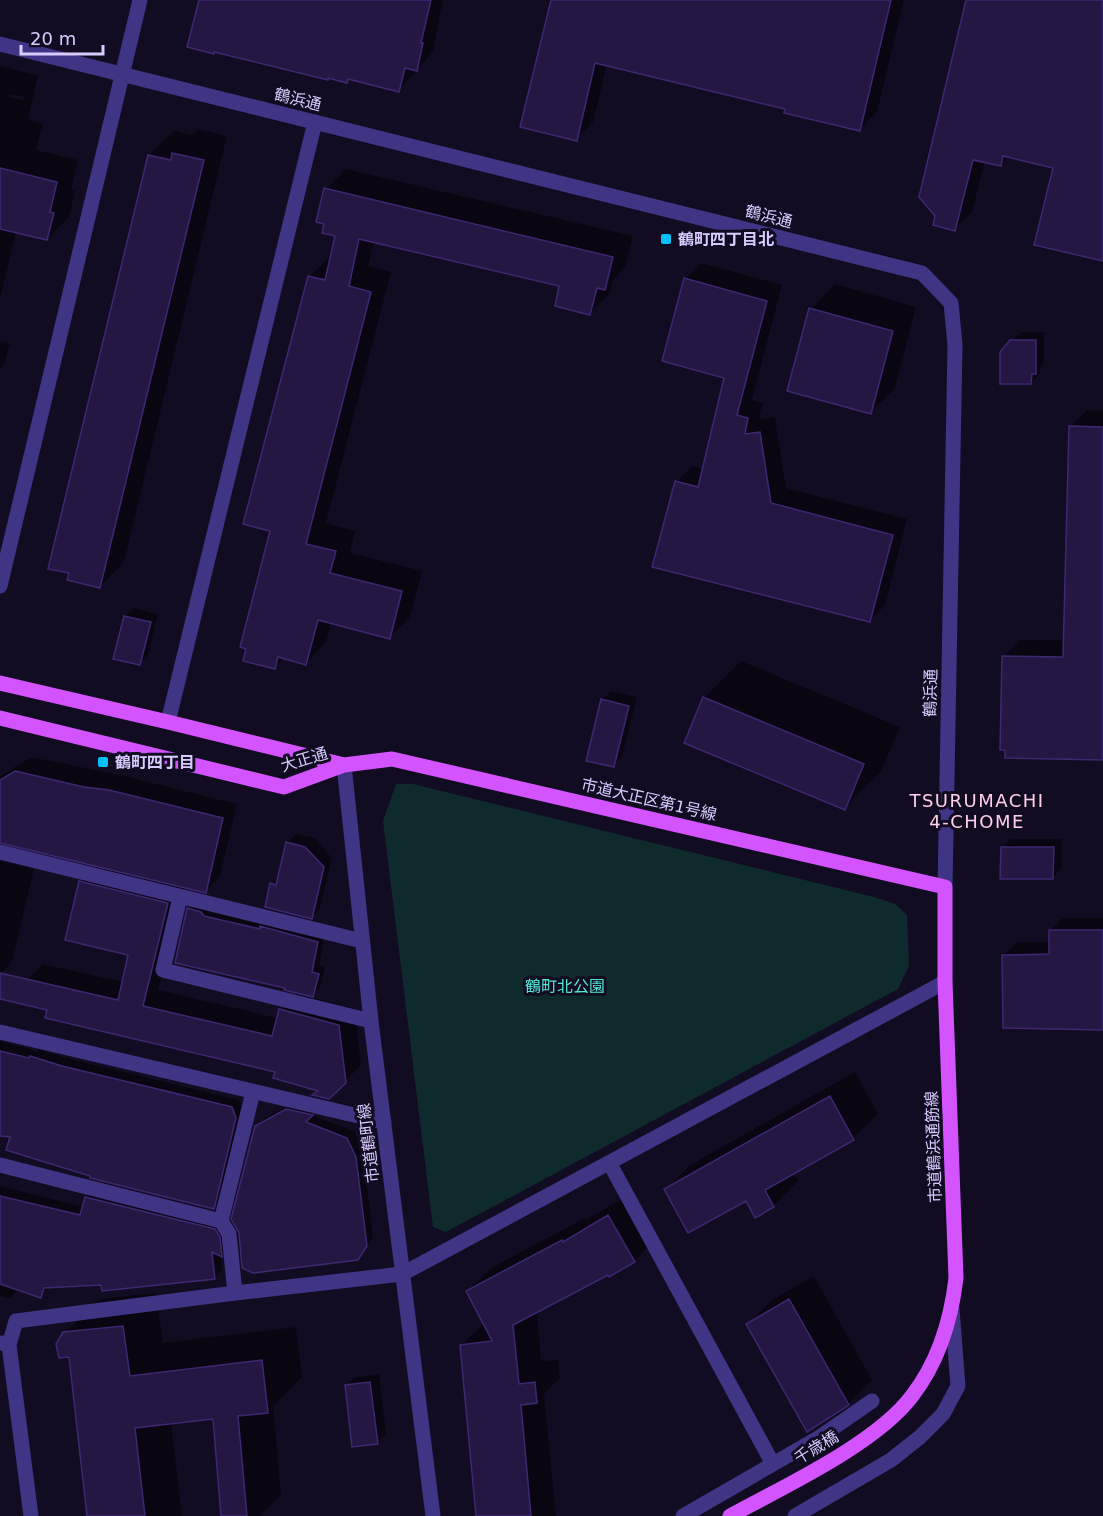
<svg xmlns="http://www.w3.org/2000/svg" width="1103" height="1516" viewBox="0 0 1103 1516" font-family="'DejaVu Sans','Noto Sans JP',sans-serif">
	<rect width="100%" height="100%" fill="#120c22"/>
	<path fill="#0e2a2c" d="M 396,784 L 413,784 L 874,897 L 895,904 L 907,915 L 909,966 L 898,989 L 446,1232 L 433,1227 L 383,821 Z"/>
	<path fill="#0007" fill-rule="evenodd" d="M 200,0 L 443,0 L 433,52 L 399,90 L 349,78 L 346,81 Z
		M 544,0 L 904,0 L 877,112 L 860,129 L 787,108 L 607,65 L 593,122 L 576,139 L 552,2 Z
		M 968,0 L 1103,0 L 1103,260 L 1054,167 L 1009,156 L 1001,165 L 985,161 L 972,212 L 954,230 Z
		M 0,66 L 38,75 L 28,120 L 43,124 L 36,150 L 78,160 L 71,190 L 75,191 L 69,217 L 47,239 L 16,232 L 0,299 ZM 9,94 L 25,97 L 24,100 L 9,97 Z
		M 198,129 L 227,136 L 124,562 L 100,587 L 149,155 L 174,131 L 192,135 Z
		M 346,169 L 633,236 L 625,268 L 613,280 L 610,293 L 590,313 L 561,285 L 374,241 L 368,266 L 391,272 L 326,523 L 355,531 L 350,553 L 422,571 L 410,617 L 390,637 L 331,622 L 326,642 L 306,663 L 285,657 L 274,668 L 248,648 L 272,530 L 309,277 L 330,256 L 332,257 L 337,234 L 326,189 Z
		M 701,263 L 782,285 L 752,400 L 763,403 L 759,419 L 775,417 L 786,488 L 907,519 L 885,605 L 870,621 L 676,482 L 692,466 L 704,469 L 726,377 L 685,279 Z
		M 835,284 L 916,307 L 895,388 L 871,412 L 811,309 Z
		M 1021,332 L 1044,332 L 1044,364 L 1040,368 L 1040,373 L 1031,382 L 1011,341 Z
		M 0,341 L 10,343 L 4,365 L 0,370 Z
		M 1087,410 L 1103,411 L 1103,758 L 1004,656 L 1020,640 L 1065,640 L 1070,427 Z
		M 134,608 L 158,614 L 148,655 L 139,663 L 125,616 Z
		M 741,661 L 900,727 L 881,772 L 844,808 L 704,698 Z
		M 611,691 L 637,697 L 622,757 L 613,766 L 602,700 Z
		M 31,757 L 125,776 L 237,804 L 220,876 L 205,891 L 184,886 L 158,990 L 278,1018 L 281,1009 L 298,992 L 189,909 L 196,902 L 325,935 L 319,965 L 325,967 L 320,988 L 310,997 L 355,1009 L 361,1065 L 329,1098 L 314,1094 L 319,1090 L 277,1070 L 49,1009 L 27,980 L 43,964 L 124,982 L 130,954 L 80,882 L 98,865 L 0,841 L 0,776 Z
		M 296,834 L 314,838 L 332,858 L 320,908 L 312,917 L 272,884 L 279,877 L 287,843 Z
		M 1011,839 L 1062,839 L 1061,869 L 1052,878 L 1002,847 Z
		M 0,861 L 34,869 L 12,962 L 0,975 Z
		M 1063,918 L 1103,918 L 1103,1029 L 1004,955 L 1017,942 L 1050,942 L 1050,931 Z
		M 0,1041 L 37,1051 L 38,1049 L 70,1059 L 239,1100 L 243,1110 L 221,1200 L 213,1207 L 0,1136 Z
		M 855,1072 L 878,1114 L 853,1138 L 793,1172 L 798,1181 L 773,1206 L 747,1199 L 665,1190 L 690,1165 Z
		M 294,1103 L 318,1108 L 311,1115 L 354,1131 L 363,1149 L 373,1238 L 358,1258 L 256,1127 L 263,1119 Z
		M 0,1186 L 84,1207 L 86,1197 L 94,1190 L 222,1222 L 228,1248 L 221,1256 L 222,1270 L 214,1278 L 49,1287 L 41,1296 L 18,1288 L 10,1299 L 0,1296 Z
		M 632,1193 L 657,1238 L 634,1261 L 537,1311 L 541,1361 L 558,1360 L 560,1378 L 544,1394 L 556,1516 L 478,1516 L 462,1345 L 484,1323 L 467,1291 L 491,1268 L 585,1218 L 586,1220 Z
		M 814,1276 L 872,1380 L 848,1404 L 748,1324 L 772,1300 Z
		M 156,1293 L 163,1343 L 296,1327 L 302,1377 L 273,1406 L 281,1495 L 259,1516 L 223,1516 L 214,1417 L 171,1423 L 182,1516 L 89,1516 L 70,1355 L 65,1333 L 99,1299 Z
		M 379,1374 L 386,1434 L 377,1442 L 346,1386 L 355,1377 Z"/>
	<path fill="#251744" stroke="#3f2771" stroke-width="1.5" d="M 199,0 L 431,0 L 421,43 L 423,43 L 417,71 L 405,68 L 399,92 L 348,79 L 347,83 L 328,78 L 328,80 L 214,52 L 214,54 L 187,47 Z
		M 551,0 L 891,0 L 860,131 L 784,113 L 785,109 L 595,63 L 577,141 L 520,127 Z
		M 966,0 L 1103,0 L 1103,261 L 1034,245 L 1053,168 L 1003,156 L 1001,166 L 973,160 L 955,231 L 933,225 L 935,216 L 919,197 Z
		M 172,153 L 204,160 L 100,588 L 67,580 L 69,573 L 48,569 L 148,155 L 171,160 Z
		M 0,168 L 57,182 L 50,212 L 54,213 L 47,240 L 0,229 Z
		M 324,188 L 613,257 L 605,290 L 597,288 L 590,315 L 555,306 L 559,286 L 359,239 L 349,286 L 371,292 L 306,544 L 336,551 L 330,573 L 402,591 L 390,639 L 318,620 L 306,665 L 278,657 L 275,669 L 243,661 L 246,649 L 240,647 L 270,531 L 243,524 L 308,276 L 325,280 L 335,236 L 322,233 L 324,224 L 316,222 Z
		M 684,278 L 767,301 L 737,415 L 748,418 L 745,434 L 760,432 L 771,503 L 893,535 L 870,622 L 652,567 L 675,481 L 698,487 L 724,378 L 662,361 Z
		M 809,308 L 893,331 L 871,414 L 787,391 Z
		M 1010,340 L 1036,340 L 1036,374 L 1032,374 L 1031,384 L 1000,384 L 1000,352 Z
		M 1069,426 L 1103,427 L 1103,760 L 1005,758 L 1005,750 L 1000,750 L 1002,656 L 1063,657 Z
		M 124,616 L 151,622 L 140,665 L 113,659 Z
		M 703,697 L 864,764 L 845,810 L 684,743 Z
		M 601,699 L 629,706 L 614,767 L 586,761 Z
		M 15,771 L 84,787 L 109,790 L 223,818 L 206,893 L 0,843 L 0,780 Z
		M 286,842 L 305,847 L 324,867 L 312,919 L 265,907 L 270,883 L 276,885 Z
		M 1001,847 L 1054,847 L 1053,879 L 1000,879 Z
		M 79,881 L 168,903 L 143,1006 L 272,1036 L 279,1009 L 339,1025 L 346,1083 L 329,1099 L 312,1095 L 318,1091 L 273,1078 L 275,1072 L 45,1018 L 47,1010 L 0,999 L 0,973 L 118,1000 L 128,955 L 65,940 Z
		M 187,908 L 201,912 L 204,916 L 260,929 L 260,926 L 318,942 L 312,972 L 319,974 L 313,997 L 284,990 L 285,988 L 175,963 Z
		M 1049,930 L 1103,930 L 1103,1030 L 1003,1028 L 1002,955 L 1049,954 Z
		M 0,1051 L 29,1058 L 30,1056 L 62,1066 L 232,1107 L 236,1118 L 214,1209 L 90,1178 L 90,1176 L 6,1150 L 10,1137 L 0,1136 Z
		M 830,1096 L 854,1140 L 765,1190 L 774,1207 L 755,1218 L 746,1201 L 688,1233 L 664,1189 Z
		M 286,1109 L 313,1115 L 306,1122 L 347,1138 L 356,1157 L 367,1246 L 358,1260 L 253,1273 L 242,1268 L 239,1233 L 231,1219 L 255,1126 Z
		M 0,1196 L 80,1215 L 85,1197 L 215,1229 L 220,1237 L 222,1257 L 212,1252 L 215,1279 L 102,1291 L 101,1285 L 44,1288 L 41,1298 L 0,1284 Z
		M 608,1215 L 635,1262 L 609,1277 L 608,1275 L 513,1325 L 519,1384 L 535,1382 L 537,1403 L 521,1405 L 531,1516 L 476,1516 L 460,1345 L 492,1341 L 466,1291 L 562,1240 L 563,1242 Z
		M 789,1299 L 849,1405 L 807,1432 L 746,1324 Z
		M 123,1326 L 130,1376 L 262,1360 L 268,1413 L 238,1416 L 247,1516 L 221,1516 L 213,1419 L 135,1428 L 145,1516 L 87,1516 L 69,1357 L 59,1358 L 56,1344 L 63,1332 Z
		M 370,1382 L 378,1444 L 352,1447 L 345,1385 Z"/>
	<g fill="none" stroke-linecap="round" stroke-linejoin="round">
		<path stroke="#403484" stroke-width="15" d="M 168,722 L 315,122
			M 344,765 L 371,1021 L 433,1516
			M 0,852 L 362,941
			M 180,897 L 163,970 L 371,1021
			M 610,1164 L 773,1464
			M 0,1165 L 221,1221
			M 235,1293 L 229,1234 L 221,1221 L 253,1092
			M 683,1516 L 820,1437 L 872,1401
			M 795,1516 L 891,1460 L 920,1437 L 943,1414 L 958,1386 L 952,1309"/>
		<path stroke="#403484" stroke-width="15" d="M 0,44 L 922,273 L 951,303 L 955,345 L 945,887
			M 0,586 L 140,0
			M 0,1032 L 384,1122
			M 2,1343 L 9,1345 L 31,1516
			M 9,1345 L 16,1321 L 235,1293 L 402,1274 L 945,982"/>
		<path stroke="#d353ff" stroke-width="15" d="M 0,683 L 168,722 L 344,765
			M 0,718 L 284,787 L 344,765 L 392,759 L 945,887 L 945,982 L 956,1278 C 951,1321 939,1361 912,1396 C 876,1444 783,1487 730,1516"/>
	</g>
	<g fill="#00c1f7" stroke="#120c22" stroke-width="2">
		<rect x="660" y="233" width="12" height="12" rx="3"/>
		<rect x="97" y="756" width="12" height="12" rx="3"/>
	</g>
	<g text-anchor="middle" stroke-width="6" stroke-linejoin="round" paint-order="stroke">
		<g font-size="16" fill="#d8ccff" stroke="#120c22">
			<text transform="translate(298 99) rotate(14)" y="6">鶴浜通</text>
			<text transform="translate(769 216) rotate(14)" y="6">鶴浜通</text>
			<text transform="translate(930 693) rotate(-89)" y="6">鶴浜通</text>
			<text transform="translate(304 759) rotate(-17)" y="6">大正通</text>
			<text transform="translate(649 799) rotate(13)" y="6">市道大正区第1号線</text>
			<text transform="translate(368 1143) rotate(-97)" y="6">市道鶴町線</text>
			<text transform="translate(933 1147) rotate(-92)" y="6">市道鶴浜通筋線</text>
			<text transform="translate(816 1447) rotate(-31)" y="6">千歳橋</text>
		</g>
		<g font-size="16" font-weight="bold" fill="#d8ccff" stroke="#120c22" text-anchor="start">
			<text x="678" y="245">鶴町四丁目北</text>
			<text x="115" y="768">鶴町四丁目</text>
		</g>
		<g font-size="16" fill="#51e7d3" stroke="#120c22">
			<text x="565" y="992">鶴町北公園</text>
		</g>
		<g font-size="18" letter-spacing="1.5" fill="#ffcee8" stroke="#120c22">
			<text x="977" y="807">TSURUMACHI<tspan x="977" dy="21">4-CHOME</tspan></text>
		</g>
	</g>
	<path d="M21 45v9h82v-9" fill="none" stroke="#d8ccff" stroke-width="3"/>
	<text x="30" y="45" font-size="18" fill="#d8ccff" stroke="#120c22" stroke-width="4.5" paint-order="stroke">20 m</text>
</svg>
